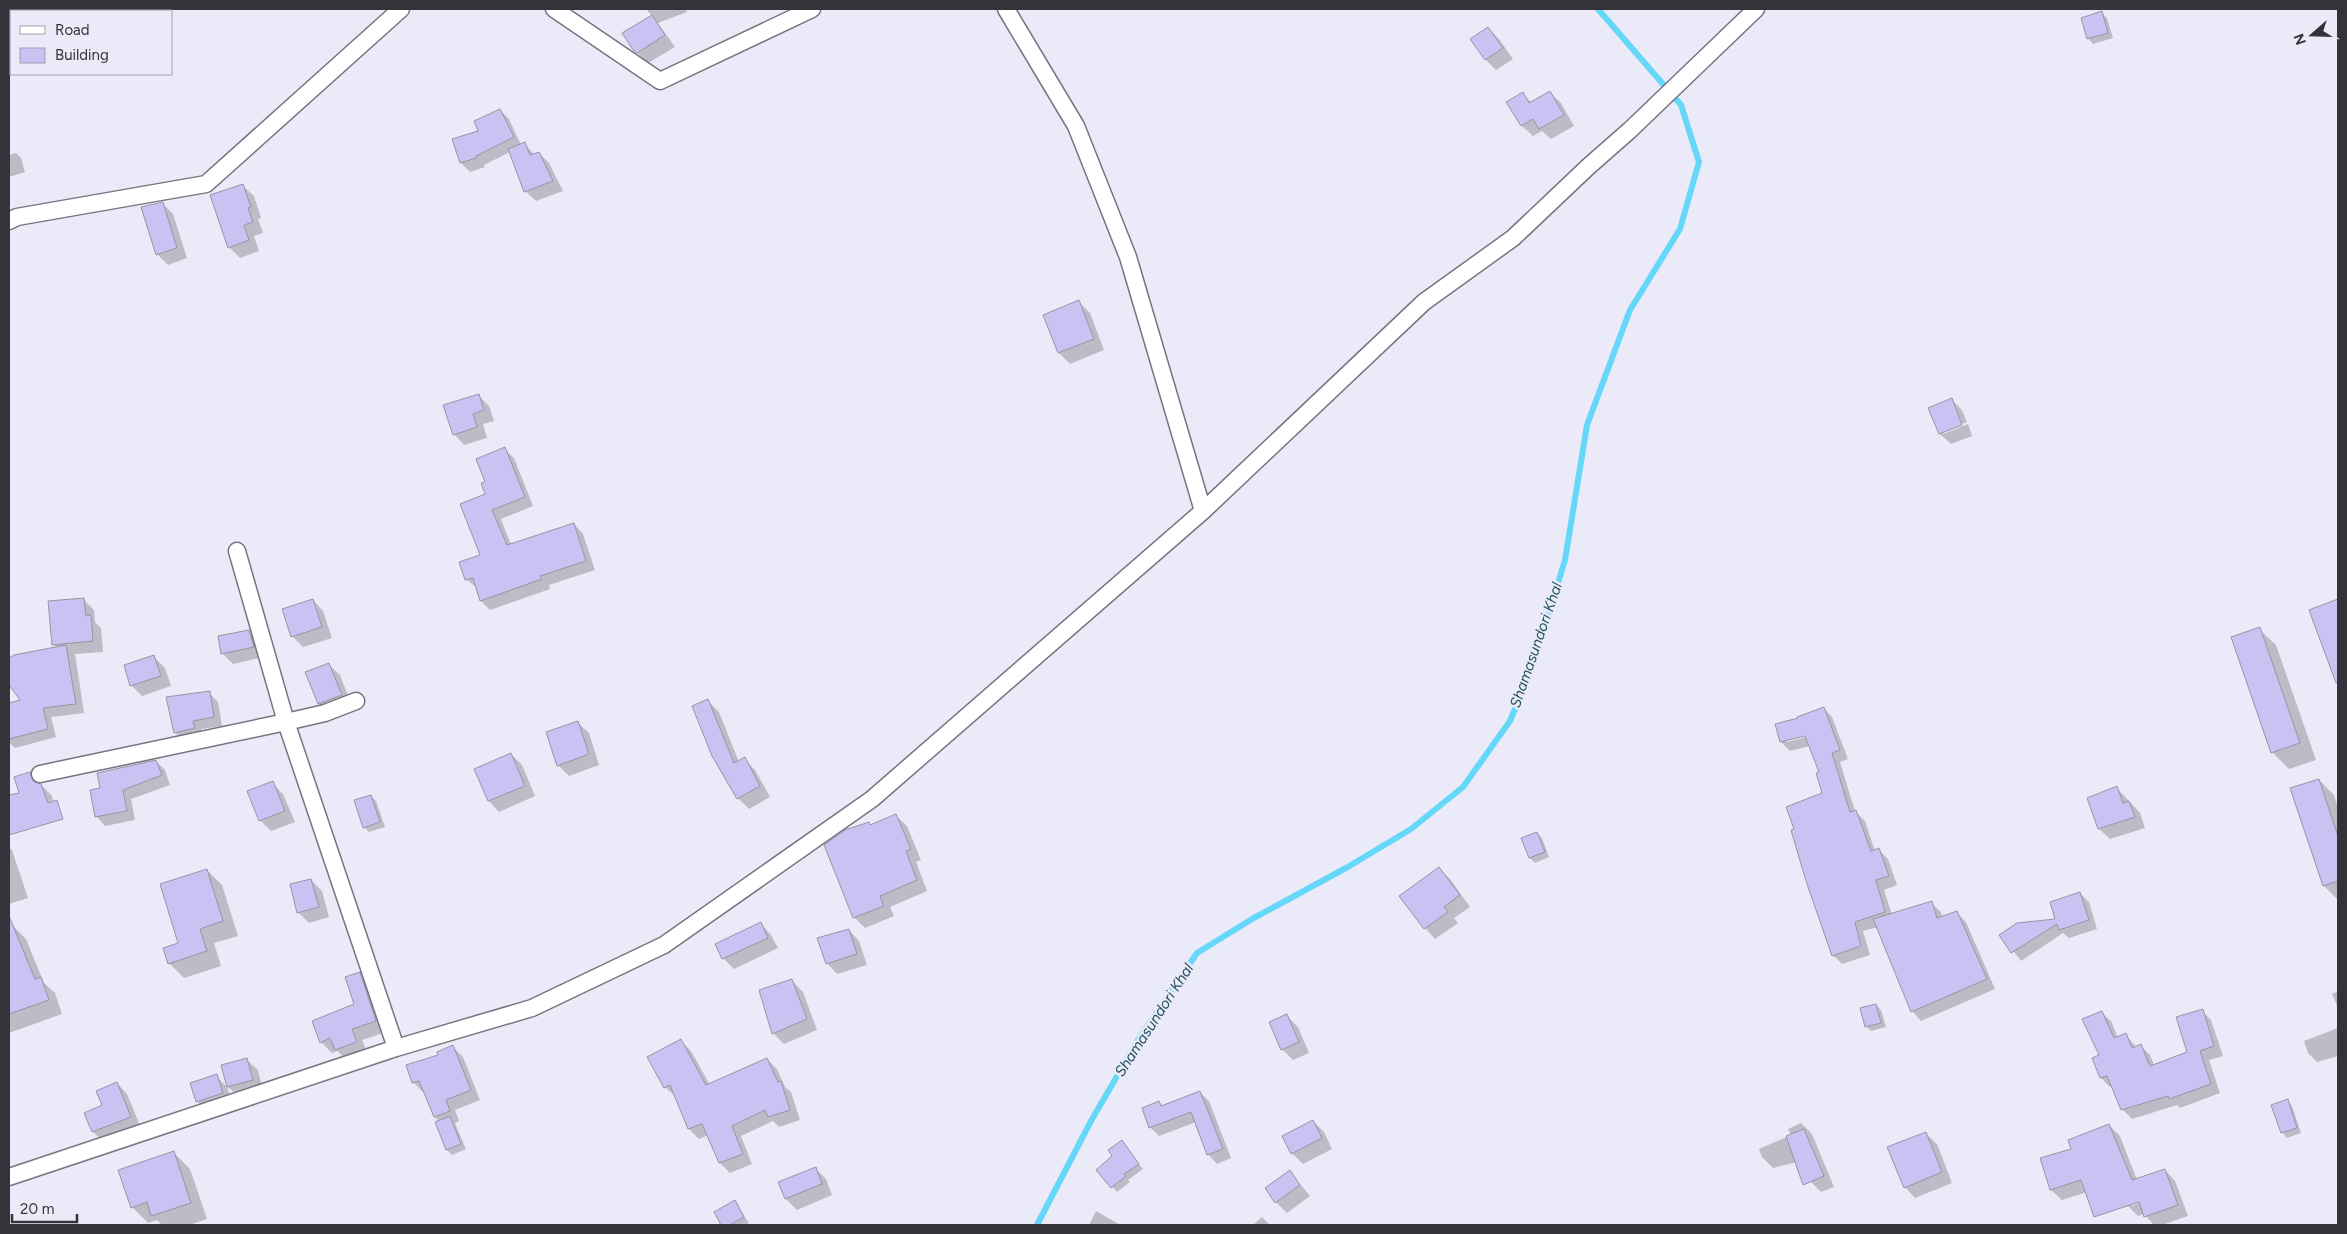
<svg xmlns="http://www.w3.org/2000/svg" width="2347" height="1234" viewBox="0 0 2347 1234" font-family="Figtree,sans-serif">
	<rect width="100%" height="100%" fill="#ebeaf8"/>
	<path fill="#0003" fill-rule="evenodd" d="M 646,9 L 685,9 L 687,12 L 658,23 L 675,47 L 648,63 L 634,50 L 652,16 Z
		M 2102,13 L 2107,18 L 2113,38 L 2093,44 L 2088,38 Z
		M 1488,28 L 1499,39 L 1513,59 L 1496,70 L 1486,60 L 1472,40 Z
		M 1550,93 L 1561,103 L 1574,126 L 1551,139 L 1542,131 L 1533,136 L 1522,126 L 1523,94 L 1532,103 Z
		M 500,110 L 509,119 L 521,145 L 524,144 L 535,155 L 539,153 L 549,163 L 563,191 L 536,201 L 525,191 L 510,152 L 484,165 L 485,167 L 470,172 L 461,163 L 454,140 L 480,131 Z
		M 16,153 L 21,158 L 25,172 L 9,177 L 9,155 Z
		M 243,186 L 254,196 L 261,218 L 258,219 L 263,233 L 254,236 L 259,251 L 240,258 L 229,247 Z
		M 162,203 L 173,214 L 187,258 L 168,265 L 157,254 Z
		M 1079,302 L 1090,313 L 1104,350 L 1070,364 L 1059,353 L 1044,316 Z
		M 478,395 L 489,406 L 494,421 L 483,424 L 487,438 L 464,445 L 454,434 Z
		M 1952,400 L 1962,410 L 1967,422 L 1943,431 L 1943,434 L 1968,424 L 1972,436 L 1951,444 L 1940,434 L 1930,408 Z
		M 504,449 L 514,458 L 533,506 L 501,519 L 511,545 L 574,524 L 583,534 L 595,570 L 549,585 L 550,589 L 490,610 L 481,601 L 477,588 L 466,579 L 481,555 L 487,482 Z
		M 83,599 L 94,610 L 95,622 L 101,628 L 103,652 L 75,654 L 84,713 L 51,717 L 56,737 L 15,748 L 9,742 L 9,705 L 22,701 L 9,682 L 9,660 L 14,656 L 57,648 L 54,645 Z
		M 313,600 L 323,611 L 332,638 L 303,647 L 292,636 Z
		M 2337,601 L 2338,603 L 2338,685 L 2311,611 Z
		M 2259,629 L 2276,645 L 2316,760 L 2289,769 L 2272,752 Z
		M 249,632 L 260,642 L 264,657 L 233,664 L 222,653 Z
		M 154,657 L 165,668 L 171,686 L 142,696 L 131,685 Z
		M 329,665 L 340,675 L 352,706 L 330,714 L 319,704 L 307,673 Z
		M 209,693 L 218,702 L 222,726 L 201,729 L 203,737 L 184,741 L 175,732 Z
		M 708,701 L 719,712 L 739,762 L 744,759 L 755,770 L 770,797 L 749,809 L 738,798 Z
		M 1823,708 L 1832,717 L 1848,759 L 1840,762 L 1855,811 L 1865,821 L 1875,851 L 1879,850 L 1888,859 L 1897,885 L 1884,890 L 1892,915 L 1931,903 L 1941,912 L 1942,917 L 1957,913 L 1966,922 L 1995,989 L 1921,1021 L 1912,1011 L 1878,927 L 1863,931 L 1870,955 L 1842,964 L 1833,955 L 1796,830 L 1824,793 L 1821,773 L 1810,746 L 1790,751 L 1781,742 L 1800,719 ZM 1811,734 L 1811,736 L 1786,742 L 1786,740 Z
		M 578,723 L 589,733 L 599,765 L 569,776 L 558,765 Z
		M 511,754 L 522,765 L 535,796 L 499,812 L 489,801 L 475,769 Z
		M 156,761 L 165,770 L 170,785 L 131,799 L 135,820 L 105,826 L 96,816 L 102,789 Z
		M 30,773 L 52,796 L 53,801 L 32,808 Z
		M 2319,780 L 2334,795 L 2338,808 L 2338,900 L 2324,886 Z
		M 272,783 L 283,794 L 295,822 L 271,831 L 260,820 Z
		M 2116,787 L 2140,813 L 2145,828 L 2110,839 L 2099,829 L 2088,798 Z
		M 371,796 L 376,801 L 385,827 L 369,832 L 364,827 Z
		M 896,816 L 907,826 L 921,860 L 916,862 L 927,891 L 890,907 L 894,916 L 865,928 L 854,917 L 869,823 L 872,826 Z
		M 1537,833 L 1542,838 L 1549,857 L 1535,863 L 1530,858 Z
		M 9,847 L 12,850 L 28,898 L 9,904 Z
		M 1439,869 L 1450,879 L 1470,907 L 1454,918 L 1458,923 L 1435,939 L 1425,928 Z
		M 207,870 L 222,885 L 238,936 L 214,943 L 221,966 L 184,978 L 169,963 L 179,944 Z
		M 311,880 L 322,891 L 329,917 L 309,923 L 298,912 Z
		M 2080,893 L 2089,902 L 2097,929 L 2069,938 L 2063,933 L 2021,961 L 2001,935 L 2057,920 Z
		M 761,924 L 771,935 L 778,948 L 734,969 L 723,958 Z
		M 12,925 L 26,939 L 44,983 L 55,993 L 62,1014 L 9,1033 L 9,926 Z
		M 849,930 L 859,941 L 867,965 L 837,974 L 827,963 Z
		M 359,973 L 370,984 L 386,1032 L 362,1040 L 367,1052 L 347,1060 L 337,1051 L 332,1053 L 321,1042 L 355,1005 Z
		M 792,981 L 803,992 L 817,1030 L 784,1044 L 773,1033 Z
		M 2338,991 L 2338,1008 L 2332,994 Z
		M 1876,1005 L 1881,1010 L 1886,1027 L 1871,1031 L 1866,1026 Z
		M 2202,1011 L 2211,1020 L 2223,1056 L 2209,1060 L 2220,1093 L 2180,1108 L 2177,1105 L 2132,1119 L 2122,1109 L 2113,1086 L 2110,1087 L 2101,1078 L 2094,1059 L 2101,1056 L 2101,1012 L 2111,1021 L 2118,1038 L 2126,1035 L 2137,1048 L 2141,1046 L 2150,1055 L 2154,1065 L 2189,1053 Z
		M 1287,1016 L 1298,1027 L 1309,1053 L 1293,1060 L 1282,1049 Z
		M 2338,1028 L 2338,1056 L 2317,1062 L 2308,1053 L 2304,1041 Z
		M 681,1041 L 691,1051 L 710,1085 L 767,1059 L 777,1069 L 785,1087 L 791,1092 L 800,1120 L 779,1127 L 773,1121 L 741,1136 L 752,1164 L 730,1173 L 720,1163 L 708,1135 L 699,1139 L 689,1129 L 676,1097 L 665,1087 Z
		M 453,1047 L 463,1057 L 480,1100 L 455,1110 L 459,1121 L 455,1123 L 466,1149 L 452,1155 L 447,1150 L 440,1122 L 435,1117 L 425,1092 L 423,1092 L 413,1082 L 439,1056 Z
		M 247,1060 L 258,1070 L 263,1091 L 239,1097 L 228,1087 Z
		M 216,1076 L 227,1087 L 233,1104 L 208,1112 L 197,1101 Z
		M 117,1083 L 127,1094 L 141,1128 L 104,1142 L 93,1132 L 86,1114 L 103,1106 Z
		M 1200,1092 L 1209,1101 L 1231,1158 L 1217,1164 L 1208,1154 L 1196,1122 L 1159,1136 L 1150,1127 L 1159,1102 L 1163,1106 Z
		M 2287,1101 L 2292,1106 L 2301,1133 L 2287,1138 L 2282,1132 Z
		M 1313,1121 L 1324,1132 L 1332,1149 L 1303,1164 L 1292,1153 Z
		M 1801,1123 L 1812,1134 L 1834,1187 L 1821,1192 L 1810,1181 L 1801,1161 L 1773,1168 L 1762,1157 L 1759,1149 L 1791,1135 L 1788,1129 Z
		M 2109,1125 L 2120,1136 L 2137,1180 L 2165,1170 L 2175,1181 L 2188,1216 L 2162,1225 L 2154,1225 L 2144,1214 L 2138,1216 L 2127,1205 L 2090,1191 L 2062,1200 L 2051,1190 L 2073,1149 ZM 2145,1201 L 2131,1206 L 2131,1203 Z
		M 1926,1134 L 1937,1144 L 1952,1183 L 1915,1198 L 1905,1187 Z
		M 1122,1142 L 1143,1169 L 1128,1180 L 1130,1182 L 1117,1192 L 1098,1170 L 1114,1157 Z
		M 173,1152 L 190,1169 L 207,1219 L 189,1225 L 162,1225 L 157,1220 L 148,1223 L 132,1207 Z
		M 815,1168 L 826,1179 L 832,1195 L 797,1210 L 786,1199 L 779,1183 Z
		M 1290,1172 L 1310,1196 L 1287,1213 L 1276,1202 Z
		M 734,1201 L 749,1223 L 744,1225 L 723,1225 L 715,1212 Z
		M 1096,1211 L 1117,1223 L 1119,1225 L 1089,1225 Z
		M 1262,1217 L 1270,1225 L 1253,1225 Z"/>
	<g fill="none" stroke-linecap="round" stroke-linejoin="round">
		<path stroke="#65d7f8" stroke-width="6" d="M 1037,1225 L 1091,1121 L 1138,1040 L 1197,953 L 1252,919 L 1346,868 L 1411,829 L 1463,787 L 1510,721 L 1533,665 L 1565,560 L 1587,425 L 1630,310 L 1680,229 L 1699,162 L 1681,105 L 1598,9"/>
	</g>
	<path fill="#c9c2f2" stroke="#9795a3" d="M 2102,11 L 2108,33 L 2087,39 L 2081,18 Z
		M 652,15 L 665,35 L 637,53 L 633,50 L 622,33 Z
		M 1488,27 L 1503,48 L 1485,60 L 1470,39 Z
		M 1550,91 L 1564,115 L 1539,129 L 1533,119 L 1521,126 L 1506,102 L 1523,92 L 1529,103 Z
		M 500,109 L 514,137 L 476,156 L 476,158 L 460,163 L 452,139 L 478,131 L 474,121 Z
		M 525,142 L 530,155 L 539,152 L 553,181 L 524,192 L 508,149 Z
		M 243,184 L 251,207 L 248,208 L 253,222 L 244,225 L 249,240 L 228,248 L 210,195 Z
		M 163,202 L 177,248 L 156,255 L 141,207 Z
		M 1079,300 L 1094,339 L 1058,353 L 1043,315 Z
		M 479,394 L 484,410 L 473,414 L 477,427 L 453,435 L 443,405 Z
		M 1952,398 L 1962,425 L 1939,434 L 1928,408 Z
		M 505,447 L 525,497 L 492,510 L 507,545 L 574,523 L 586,561 L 540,576 L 542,579 L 480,601 L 473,578 L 465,580 L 459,562 L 480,555 L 460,504 L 485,494 L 481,483 L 485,482 L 476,459 Z
		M 84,598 L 86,616 L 91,615 L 93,641 L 52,645 L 48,601 Z
		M 313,599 L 322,627 L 291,637 L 282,609 Z
		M 2338,599 L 2338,683 L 2336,683 L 2309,610 Z
		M 2260,627 L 2300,743 L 2271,753 L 2231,637 Z
		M 249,630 L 254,647 L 221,654 L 218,636 Z
		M 66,645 L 76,704 L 43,708 L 48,729 L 9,739 L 9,703 L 20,700 L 9,685 L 9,658 L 14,655 Z
		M 154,655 L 161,676 L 130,686 L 124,665 Z
		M 329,663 L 342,695 L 318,704 L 305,672 Z
		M 210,691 L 214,717 L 193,721 L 195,728 L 174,733 L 166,697 Z
		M 708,699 L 734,763 L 745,757 L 760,786 L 737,799 L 712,756 L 692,706 Z
		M 1824,707 L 1840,750 L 1832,753 L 1850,812 L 1856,810 L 1871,851 L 1879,848 L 1889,876 L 1876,880 L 1885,912 L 1855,922 L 1861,946 L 1832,956 L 1806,881 L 1791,830 L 1794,829 L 1786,807 L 1822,793 L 1816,773 L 1819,772 L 1805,736 L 1780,742 L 1775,724 L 1798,718 L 1797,717 Z
		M 578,721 L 589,754 L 557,766 L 546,732 Z
		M 511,753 L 525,786 L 488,801 L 474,769 Z
		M 156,760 L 162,775 L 123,790 L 127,811 L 95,817 L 90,790 L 100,788 L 97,773 Z
		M 30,772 L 33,781 L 41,784 L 48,803 L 57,800 L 63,819 L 9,835 L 9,795 L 19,793 L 14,777 Z
		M 2319,779 L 2338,836 L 2338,881 L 2323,886 L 2290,788 Z
		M 273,781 L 285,811 L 259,821 L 247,791 Z
		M 2117,786 L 2123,803 L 2129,801 L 2135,817 L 2098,829 L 2087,798 Z
		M 371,795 L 380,822 L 363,828 L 354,800 Z
		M 896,814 L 911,849 L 906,851 L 917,880 L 880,896 L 884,906 L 853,918 L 824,845 L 845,830 L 869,822 L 870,825 Z
		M 1537,832 L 1545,852 L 1529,858 L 1521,838 Z
		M 1439,867 L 1460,895 L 1444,907 L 1448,912 L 1424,929 L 1399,896 Z
		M 207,869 L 223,921 L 200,929 L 207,951 L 168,964 L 163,948 L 178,943 L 160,884 Z
		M 311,879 L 319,907 L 297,913 L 290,884 Z
		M 2080,892 L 2089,920 L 2059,930 L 2057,924 L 2011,953 L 1999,935 L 2017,923 L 2055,919 L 2050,902 Z
		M 1932,901 L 1937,918 L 1957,911 L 1987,979 L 1911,1012 L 1873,919 Z
		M 9,916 L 35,979 L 41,977 L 49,1000 L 9,1014 Z
		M 761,922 L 768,938 L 722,959 L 715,944 Z
		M 849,929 L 857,954 L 826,964 L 817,938 Z
		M 360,972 L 376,1021 L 352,1029 L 357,1042 L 335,1050 L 330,1038 L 320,1043 L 312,1021 L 354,1004 L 345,977 Z
		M 792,979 L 807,1019 L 772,1034 L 759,990 Z
		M 1876,1004 L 1881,1023 L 1865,1027 L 1860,1008 Z
		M 2203,1009 L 2214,1046 L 2200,1051 L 2211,1084 L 2169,1099 L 2168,1096 L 2121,1110 L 2107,1076 L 2100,1078 L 2092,1058 L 2099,1055 L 2082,1019 L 2102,1011 L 2114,1038 L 2126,1033 L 2132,1048 L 2141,1044 L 2150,1066 L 2187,1052 L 2176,1017 Z
		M 1287,1014 L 1299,1042 L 1281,1050 L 1269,1022 Z
		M 681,1039 L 706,1085 L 767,1058 L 778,1082 L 781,1081 L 790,1110 L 768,1117 L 765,1110 L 732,1126 L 743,1154 L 719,1163 L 702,1124 L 688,1129 L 670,1085 L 664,1088 L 647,1057 Z
		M 453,1045 L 471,1090 L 446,1100 L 450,1111 L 434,1117 L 419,1081 L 412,1083 L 406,1065 L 438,1055 L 437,1052 Z
		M 247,1058 L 253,1080 L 227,1087 L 221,1065 Z
		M 217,1074 L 223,1093 L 196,1102 L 190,1083 Z
		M 117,1082 L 131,1117 L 92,1132 L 84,1113 L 102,1105 L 96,1091 Z
		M 1200,1091 L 1223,1149 L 1207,1155 L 1191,1112 L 1149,1128 L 1142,1108 L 1159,1101 L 1161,1106 Z
		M 2288,1099 L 2297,1128 L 2281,1133 L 2271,1105 Z
		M 450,1116 L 461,1144 L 446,1150 L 435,1122 Z
		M 1313,1120 L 1322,1138 L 1291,1154 L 1282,1136 Z
		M 2109,1124 L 2132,1180 L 2165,1169 L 2178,1205 L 2144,1217 L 2139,1202 L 2094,1217 L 2081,1180 L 2050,1190 L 2040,1158 L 2071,1149 L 2068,1140 Z
		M 1804,1129 L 1824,1176 L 1803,1185 L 1786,1136 Z
		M 1926,1132 L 1942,1172 L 1904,1188 L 1887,1147 Z
		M 1122,1140 L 1139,1164 L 1124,1174 L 1126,1176 L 1111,1188 L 1096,1170 L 1112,1156 L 1108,1150 Z
		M 174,1151 L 191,1203 L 151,1216 L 147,1202 L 131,1208 L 118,1170 Z
		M 816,1167 L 822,1184 L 785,1199 L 778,1182 Z
		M 1290,1170 L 1300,1185 L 1275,1203 L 1265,1188 Z
		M 735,1200 L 744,1217 L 730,1225 L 721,1225 L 714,1212 Z"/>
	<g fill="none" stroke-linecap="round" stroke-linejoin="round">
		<defs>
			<path id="minor" d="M 554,9 L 660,81 L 812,9
				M 1006,9 L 1076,126 L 1128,257 L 1203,511
				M 9,221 L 17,217 L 206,184 L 401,9
				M 237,551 L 286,722 L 396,1048
				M 40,774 L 286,722 L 325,713 L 356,701
				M 9,1177 L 396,1048 L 532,1008 L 664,945 L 872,799 L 1203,511 L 1424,302 L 1513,238 L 1589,166 L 1630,130 L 1756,9"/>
		</defs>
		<use href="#minor" stroke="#757481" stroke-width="19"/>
		<use href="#minor" stroke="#fff" stroke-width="16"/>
	</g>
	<g text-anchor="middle" stroke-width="5" stroke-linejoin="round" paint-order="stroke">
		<g font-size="15" font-style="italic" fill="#215260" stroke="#ebeaf8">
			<text transform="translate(1536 645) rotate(-71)" y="5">Shamasundori Khal</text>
			<text transform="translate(1154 1020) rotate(-57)" y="5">Shamasundori Khal</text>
		</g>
	</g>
	<rect width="2347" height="1234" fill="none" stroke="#343339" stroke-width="20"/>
	<rect x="10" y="10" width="162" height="65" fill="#ebeaf8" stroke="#a2a1ac"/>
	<rect x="20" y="26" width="25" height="8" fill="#ffffff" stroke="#a2a1ac"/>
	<text x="55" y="35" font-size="15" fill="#343339">Road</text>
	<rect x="20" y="48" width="25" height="15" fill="#c9c2f2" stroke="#a2a1ac"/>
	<text x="55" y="60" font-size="15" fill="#343339">Building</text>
	<g transform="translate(2312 35) rotate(250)" stroke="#ebeaf8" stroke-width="4" paint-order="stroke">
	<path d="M0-4L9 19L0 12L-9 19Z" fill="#343339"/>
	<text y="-8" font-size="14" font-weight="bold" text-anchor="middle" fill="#343339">N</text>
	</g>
	<path d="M12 1214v8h65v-8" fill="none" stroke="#343339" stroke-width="2.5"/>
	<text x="20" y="1214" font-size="15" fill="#343339" stroke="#ebeaf8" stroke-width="4" paint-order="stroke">20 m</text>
</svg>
